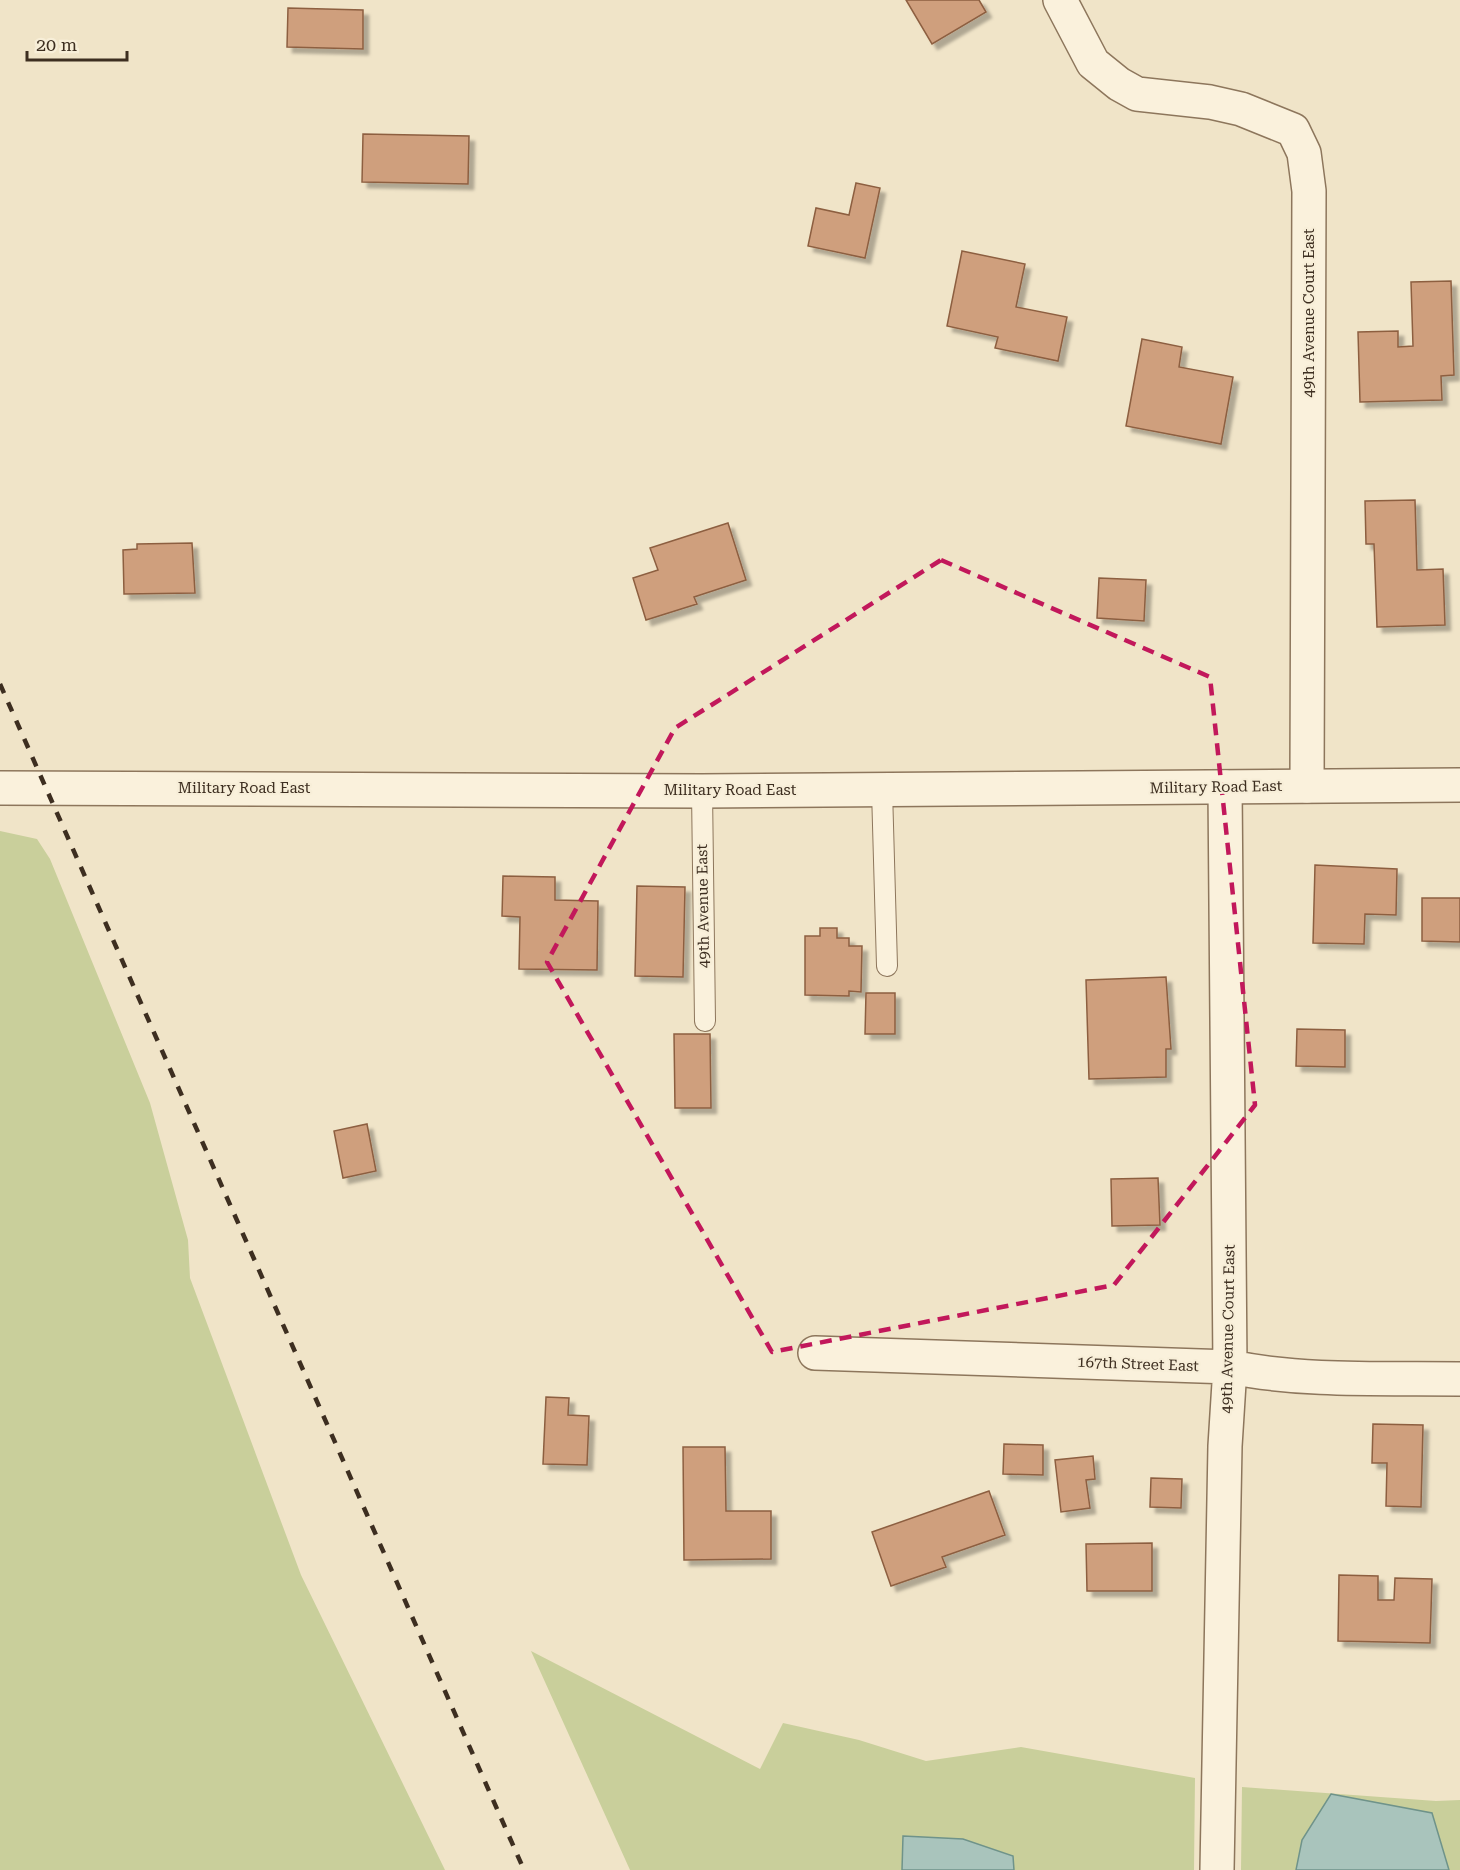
<svg xmlns="http://www.w3.org/2000/svg" width="1460" height="1870" viewBox="0 0 1460 1870" font-family="'Roboto Serif',serif">
	<defs>
		<filter id="shadow"><feDropShadow dx="5.5" dy="5.5" stdDeviation="1.5" flood-color="#0004"/></filter>
	</defs>
	<rect width="100%" height="100%" fill="#f0e4c8"/>
	<path fill="#c9cf9b" d="M 0,831 L 37,839 L 50,859 L 150,1103 L 188,1240 L 190,1278 L 301,1575 L 445,1870 L 0,1870 Z
		M 531,1651 L 760,1769 L 783,1723 L 859,1740 L 926,1761 L 1021,1747 L 1195,1778 L 1194,1870 L 630,1870 Z
		M 1242,1787 L 1436,1801 L 1460,1800 L 1460,1870 L 1241,1870 Z"/>
	<path fill="#a9c4bc" stroke="#6f938a" stroke-width="1.5" d="M 1331,1794 L 1432,1813 L 1449,1870 L 1296,1870 L 1302,1840 Z
		M 903,1836 L 963,1839 L 1013,1856 L 1014,1870 L 902,1870 Z"/>
	<path fill="#cf9f7d" stroke="#8d5f41" stroke-width="1.5" filter="url(#shadow)" d="M 906,0 L 979,0 L 986,12 L 932,44 Z
		M 288,8 L 363,10 L 363,49 L 287,47 Z
		M 363,134 L 469,136 L 468,184 L 362,182 Z
		M 856,183 L 880,188 L 865,258 L 808,246 L 816,208 L 849,215 Z
		M 962,251 L 1025,264 L 1016,307 L 1067,317 L 1058,361 L 995,348 L 998,337 L 947,326 Z
		M 1451,281 L 1454,375 L 1441,376 L 1442,400 L 1360,402 L 1358,332 L 1398,331 L 1398,347 L 1413,346 L 1411,282 Z
		M 1142,339 L 1182,347 L 1179,367 L 1233,377 L 1221,444 L 1126,426 Z
		M 1415,500 L 1417,570 L 1443,569 L 1445,625 L 1377,627 L 1374,544 L 1366,544 L 1365,501 Z
		M 728,523 L 746,580 L 694,597 L 697,604 L 646,620 L 633,578 L 658,570 L 650,548 Z
		M 192,543 L 195,593 L 124,594 L 123,550 L 137,549 L 137,544 Z
		M 1099,578 L 1146,580 L 1144,621 L 1097,618 Z
		M 1315,865 L 1397,869 L 1396,915 L 1365,914 L 1364,944 L 1313,943 Z
		M 503,876 L 555,877 L 555,900 L 598,901 L 597,970 L 519,969 L 520,917 L 502,916 Z
		M 637,886 L 685,887 L 683,977 L 635,976 Z
		M 1422,898 L 1460,898 L 1460,942 L 1422,941 Z
		M 820,928 L 837,928 L 837,938 L 849,938 L 849,946 L 862,946 L 861,992 L 849,991 L 849,996 L 805,995 L 805,936 L 820,936 Z
		M 1166,977 L 1171,1049 L 1166,1049 L 1166,1077 L 1089,1079 L 1086,980 Z
		M 866,993 L 895,993 L 895,1034 L 865,1034 Z
		M 1297,1029 L 1345,1030 L 1345,1067 L 1296,1066 Z
		M 674,1034 L 710,1034 L 711,1108 L 675,1108 Z
		M 367,1124 L 376,1171 L 343,1178 L 334,1131 Z
		M 1158,1178 L 1160,1225 L 1112,1226 L 1111,1179 Z
		M 546,1397 L 569,1398 L 568,1415 L 589,1416 L 587,1465 L 543,1464 Z
		M 1373,1424 L 1423,1425 L 1421,1507 L 1386,1506 L 1387,1463 L 1372,1463 Z
		M 1004,1444 L 1043,1445 L 1043,1475 L 1003,1474 Z
		M 683,1447 L 725,1447 L 726,1511 L 771,1511 L 771,1559 L 684,1560 Z
		M 1093,1456 L 1095,1479 L 1086,1480 L 1090,1508 L 1061,1512 L 1055,1460 Z
		M 1151,1478 L 1182,1479 L 1181,1508 L 1150,1507 Z
		M 989,1491 L 1005,1535 L 942,1557 L 946,1567 L 891,1586 L 872,1532 Z
		M 1152,1543 L 1152,1591 L 1087,1591 L 1086,1544 Z
		M 1339,1575 L 1378,1576 L 1378,1600 L 1394,1600 L 1395,1578 L 1432,1579 L 1430,1643 L 1338,1641 Z"/>
	<g fill="none" stroke-linecap="round" stroke-linejoin="round">
		<defs>
			<path id="service" d="M 882,790 L 887,966
				M 702,791 L 705,1021"/>
			<path id="minor" d="M 1060,0 L 1093,63 L 1119,84 L 1137,94 L 1210,102 L 1241,109 L 1293,130 L 1304,153 L 1309,191 L 1307,786
				M 815,1353 L 1230,1367 C 1305,1382 1384,1378 1460,1379
				M 1217,1870 L 1225,1446 L 1230,1367 L 1225,787"/>
			<path id="tertiary" d="M 0,788 L 702,791 L 1460,785"/>
		</defs>
		<use href="#service" stroke="#8d765c" stroke-width="22"/>
		<use href="#minor" stroke="#8d765c" stroke-width="36"/>
		<use href="#tertiary" stroke="#8d765c" stroke-width="36"/>
		<use href="#service" stroke="#faf1dc" stroke-width="20"/>
		<use href="#minor" stroke="#faf1dc" stroke-width="33"/>
		<use href="#tertiary" stroke="#faf1dc" stroke-width="33"/>
		<path stroke="#3d2e20" stroke-width="4.5" stroke-dasharray="10 10" stroke-linecap="butt" d="M 0,684 L 524,1870"/>
	</g>
	<path fill="none" stroke="#c2185b" stroke-width="4.5" stroke-dasharray="12 8" stroke-linejoin="round" d="M 941,560 L 1210,677 L 1255,1105 L 1114,1285 L 772,1352 L 547,962 L 675,728 Z"/>
	<g text-anchor="middle" stroke-width="4.5" stroke-linejoin="round" paint-order="stroke">
		<g font-size="15" fill="#3d2e20" stroke="#f7eed8">
			<text transform="translate(1309 313) rotate(-90)" y="5">49th Avenue Court East</text>
			<text transform="translate(1216 787) rotate(-1)" y="5">Military Road East</text>
			<text x="244" y="793">Military Road East</text>
			<text x="730" y="795">Military Road East</text>
			<text transform="translate(703 906) rotate(-91)" y="5">49th Avenue East</text>
			<text transform="translate(1228 1329) rotate(-89)" y="5">49th Avenue Court East</text>
			<text transform="translate(1138 1364) rotate(2)" y="5">167th Street East</text>
		</g>
	</g>
	<path d="M27 51v9h100v-9" fill="none" stroke="#3d2e20" stroke-width="3"/>
	<text x="36" y="51" font-size="18" fill="#3d2e20" stroke="#f7eed8" stroke-width="4.5" paint-order="stroke">20 m</text>
</svg>
